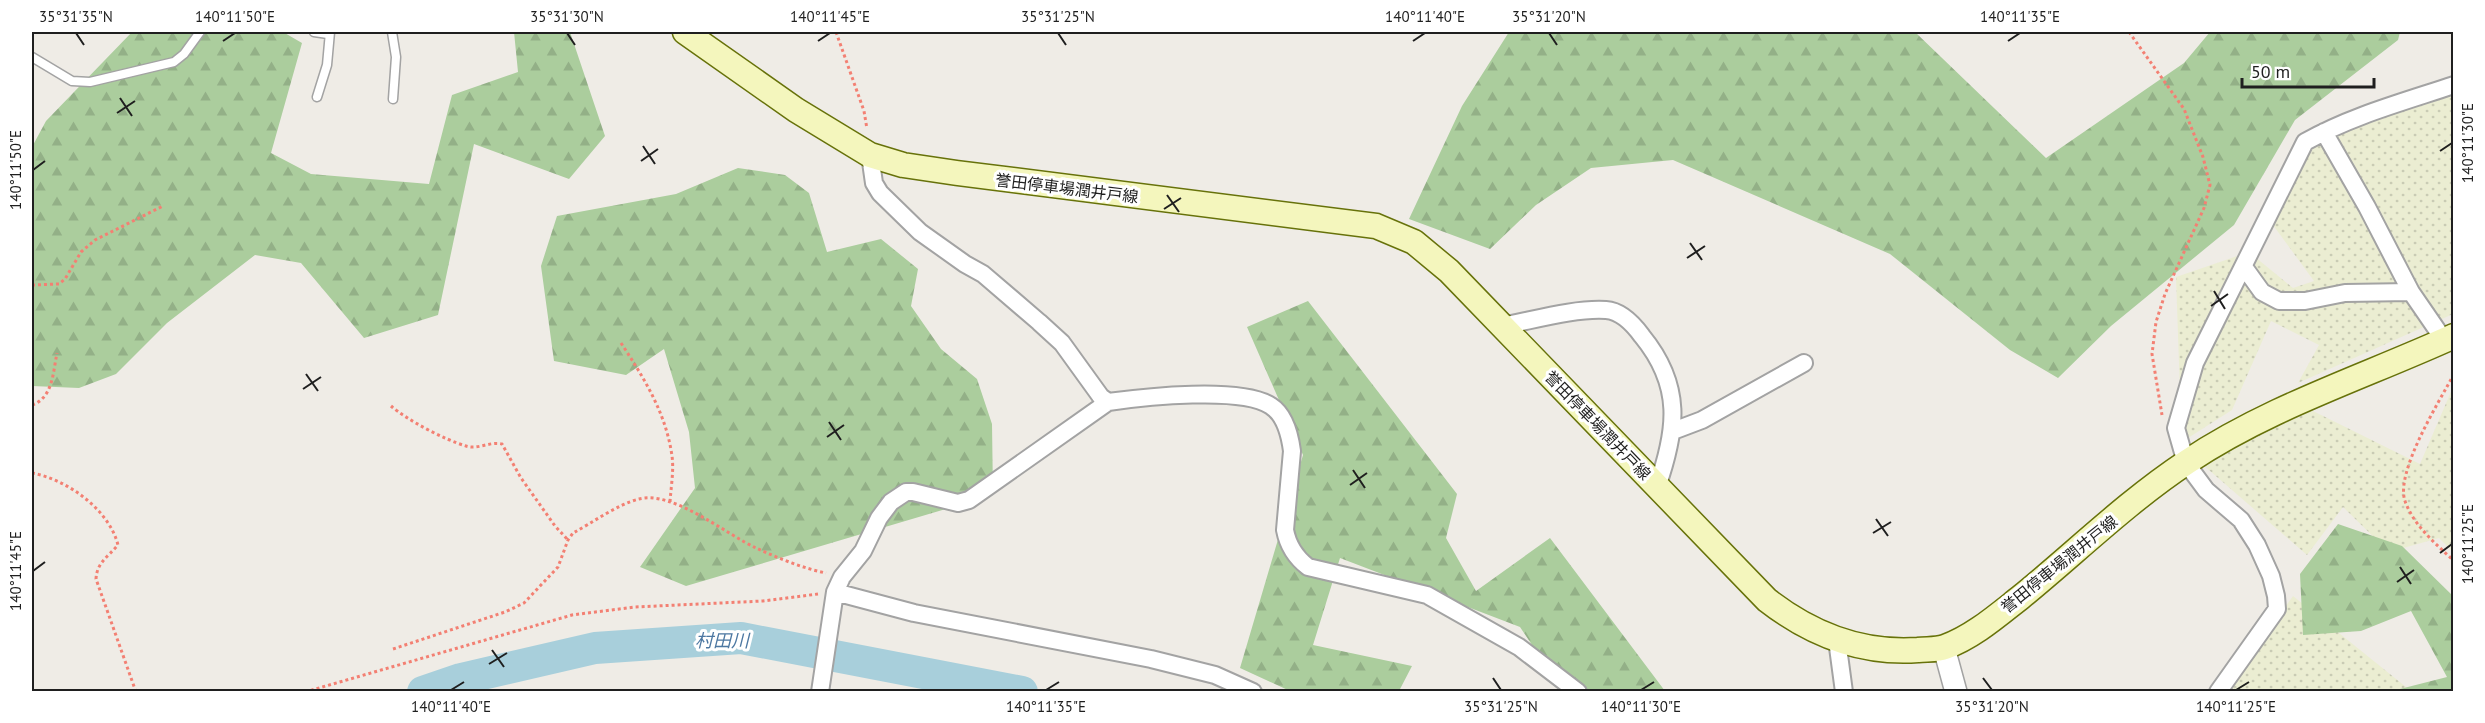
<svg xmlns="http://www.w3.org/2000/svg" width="2485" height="723" viewBox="0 0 2485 723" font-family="'PT Sans','Noto Sans JP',sans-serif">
	<defs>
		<pattern id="farmland-dots" width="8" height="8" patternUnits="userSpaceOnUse" patternTransform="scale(1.5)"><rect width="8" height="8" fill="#ebedd2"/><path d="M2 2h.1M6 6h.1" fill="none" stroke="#c9cbb4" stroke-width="1.8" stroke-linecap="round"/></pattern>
		<pattern id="forest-firs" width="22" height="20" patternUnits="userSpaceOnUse" patternTransform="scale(1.5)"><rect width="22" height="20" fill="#abcd9d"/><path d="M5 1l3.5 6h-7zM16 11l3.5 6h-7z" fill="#93b087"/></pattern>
	</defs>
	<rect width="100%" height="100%" fill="#efece6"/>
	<path fill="url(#farmland-dots)" d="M 2453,91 L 2453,314 L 2298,383 L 2319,345 L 2271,321 L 2232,410 L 2188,438 L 2181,422 L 2176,277 L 2249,252 L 2293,288 L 2314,281 L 2270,221 L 2315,144 Z
		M 2453,387 L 2453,552 L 2439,538 L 2389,552 L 2343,507 L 2307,555 L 2202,464 L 2305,407 L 2420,464 Z
		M 2293,596 L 2411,691 L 2224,692 Z"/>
	<path fill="url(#forest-firs)" d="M 132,32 L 283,32 L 302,43 L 271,153 L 311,174 L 429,184 L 452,95 L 518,72 L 514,32 L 570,32 L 605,136 L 569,179 L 474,144 L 438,315 L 364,338 L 301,263 L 255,255 L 167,323 L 116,374 L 79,388 L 32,386 L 32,147 L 46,121 Z
		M 1509,32 L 1915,32 L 2046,158 L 2184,63 L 2210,32 L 2400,32 L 2398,40 L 2295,120 L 2234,225 L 2111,326 L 2058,378 L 2010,350 L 1890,254 L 1673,160 L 1591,168 L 1536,205 L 1490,249 L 1409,219 L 1462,106 Z
		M 738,168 L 785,175 L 809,193 L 827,252 L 881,239 L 918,269 L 911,306 L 941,349 L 977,379 L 992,424 L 993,495 L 686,586 L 640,567 L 695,488 L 689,432 L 664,349 L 626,375 L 554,361 L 541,266 L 557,216 L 676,194 Z
		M 1308,301 L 1457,494 L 1446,538 L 1476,591 L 1550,538 L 1665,691 L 1563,691 L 1520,627 L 1340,558 L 1313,645 L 1412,666 L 1399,691 L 1290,691 L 1240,668 L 1303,455 L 1247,327 Z
		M 2338,524 L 2402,546 L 2453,596 L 2453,691 L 2399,691 L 2400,689 L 2447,677 L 2411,611 L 2361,631 L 2303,635 L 2300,574 Z"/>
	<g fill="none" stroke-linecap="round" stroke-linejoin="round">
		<path stroke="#a8cfdb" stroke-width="32" d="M 423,692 L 461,679 L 595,648 L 741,638 L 1022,692"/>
		<defs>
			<path id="service" d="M 314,32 L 328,34
				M 392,32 L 396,57 L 393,99
				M 32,57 L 72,81 L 90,82 L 174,62 L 184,54 L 200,32
				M 317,97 L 327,65 L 330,32"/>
			<path id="minor" d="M 2324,132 L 2367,207 L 2411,292 L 2444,340
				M 870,155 L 874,183 L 880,193 L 920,232 L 965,264 L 983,274 L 1039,322 L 1062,343 L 1101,397 L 1108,402 C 1144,397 1242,386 1271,406 C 1285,415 1290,436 1292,451 L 1285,530 C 1288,546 1295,557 1308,567 L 1427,595 L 1519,647 L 1578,692
				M 2244,267 L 2262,292 L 2279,301 L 2305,301 L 2345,293 L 2411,292
				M 1502,326 C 1534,320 1575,308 1606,310 C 1621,311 1634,325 1642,336 C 1683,386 1677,430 1657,487
				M 1673,431 L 1702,420 L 1804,363
				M 835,592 L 914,613 L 1151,659 L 1215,675 L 1253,692
				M 1837,640 L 1844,692
				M 820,692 L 835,592 L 842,577 L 863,551 L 879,518 L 891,502 L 906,492 L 913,492 L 958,503 L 969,500 L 1108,402
				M 2218,692 L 2277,609 L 2276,596 L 2271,576 L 2257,545 L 2241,520 L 2206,490 L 2186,463 L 2176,428 L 2195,363 L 2305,142 C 2351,116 2403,102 2454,85"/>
			<path id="tertiary" d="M 1944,648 L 1956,692"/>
			<path id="secondary" d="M 685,32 L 796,110 L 870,155 L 903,165 L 957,173 L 1376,226 L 1414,242 L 1449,271 L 1767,600 C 1812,635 1861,654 1918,650 C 1927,649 1937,650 1945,647 C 1973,637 1998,615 2021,597 C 2076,552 2128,501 2187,462 C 2269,407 2364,377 2454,336"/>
		</defs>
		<use href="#service" stroke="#a3a3a3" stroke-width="11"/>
		<use href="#minor" stroke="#a3a3a3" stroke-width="20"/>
		<use href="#tertiary" stroke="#a3a3a3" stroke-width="24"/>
		<use href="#secondary" stroke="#67720a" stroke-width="27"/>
		<path stroke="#f38073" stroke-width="3" stroke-dasharray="3 3" stroke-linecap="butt" d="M 836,32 L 864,111 L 867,129
			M 2129,32 L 2184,109 L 2203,157 L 2210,185 L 2204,208 L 2165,294 L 2156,322 L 2152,354 L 2162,415
			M 32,285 L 59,284 L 65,279 L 81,252 L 95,240 L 163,206
			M 621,343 C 644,378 666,413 672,456 C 674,470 671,487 670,502
			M 2454,374 C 2439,402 2395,472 2405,501 C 2414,526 2435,543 2454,561
			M 32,405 C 53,398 53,372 57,353
			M 391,406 C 407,420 445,440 466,446 C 478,450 490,441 502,444 L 521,478 L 555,526 L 568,540
			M 32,473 C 66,479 109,509 118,545 C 108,557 97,562 96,579 L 136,692
			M 393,649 L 505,612 L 524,603 L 558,567 L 568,540 L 573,533 C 592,523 618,504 639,499 C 672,490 726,534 756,548 C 778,558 802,568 826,573
			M 305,692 L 572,615 L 635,607 L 763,601 L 818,594"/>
		<use href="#service" stroke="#fff" stroke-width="8"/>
		<use href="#minor" stroke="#fff" stroke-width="16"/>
		<use href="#tertiary" stroke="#fff" stroke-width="21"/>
		<use href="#secondary" stroke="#f4f6bd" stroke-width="24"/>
	</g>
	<path fill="none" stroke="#1f1f1f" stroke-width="2" d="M 76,33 L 84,45M 567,33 L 575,45M 1058,33 L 1066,45M 1549,33 L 1557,45M 223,41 L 235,33M 818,41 L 830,33M 1413,41 L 1425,33M 2008,41 L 2020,33M 120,98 L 132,116M 117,113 L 135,101M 643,146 L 655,164M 2440,151 L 2452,143M 641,161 L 658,149M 33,170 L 45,161M 1167,195 L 1179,212M 1164,209 L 1181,198M 1690,243 L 1702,260M 1687,258 L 1705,246M 2214,291 L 2225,309M 2211,306 L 2228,294M 306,374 L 318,391M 303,389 L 321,377M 829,422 L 841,440M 827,437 L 844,425M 1353,470 L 1365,488M 1350,485 L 1367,473M 1876,519 L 1888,536M 1873,533 L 1891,522M 2440,553 L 2452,544M 2400,567 L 2411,584M 33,571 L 45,562M 2397,582 L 2414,570M 492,650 L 504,667M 489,664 L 507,653M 1493,678 L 1501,690M 1983,678 L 1992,690M 451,690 L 464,682M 1046,690 L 1059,682M 1641,690 L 1654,682M 2236,690 L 2249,682"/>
	<g text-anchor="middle" stroke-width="6" stroke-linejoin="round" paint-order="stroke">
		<g font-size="16" fill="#1f1f1f" stroke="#fff">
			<text transform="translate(1067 188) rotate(7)" y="6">誉田停車場潤井戸線</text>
			<text transform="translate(1598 425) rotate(46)" y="6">誉田停車場潤井戸線</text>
			<text transform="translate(2059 564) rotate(-39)" y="6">誉田停車場潤井戸線</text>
		</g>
		<g font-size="18" font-style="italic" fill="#4d78a2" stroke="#fff">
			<text x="722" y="647">村田川</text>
		</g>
	</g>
	<rect width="2485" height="723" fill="none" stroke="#ffffff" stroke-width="66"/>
	<path d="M2242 78v9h132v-9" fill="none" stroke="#1f1f1f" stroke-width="3"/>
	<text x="2251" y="78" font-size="18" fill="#1f1f1f" stroke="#ffffff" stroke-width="4.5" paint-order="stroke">50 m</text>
	<rect x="33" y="33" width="2419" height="657" fill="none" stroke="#1f1f1f" stroke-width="2"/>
	<g font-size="15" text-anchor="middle" fill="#1f1f1f">
		<text x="76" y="22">35°31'35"N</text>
		<text x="235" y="22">140°11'50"E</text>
		<text x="567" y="22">35°31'30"N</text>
		<text x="830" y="22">140°11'45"E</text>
		<text x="1058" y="22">35°31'25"N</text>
		<text x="1425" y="22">140°11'40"E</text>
		<text x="1549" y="22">35°31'20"N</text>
		<text x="2020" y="22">140°11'35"E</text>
		<text transform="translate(2468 143) rotate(-90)" y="5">140°11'30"E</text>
		<text transform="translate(16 170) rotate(-90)" y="5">140°11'50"E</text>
		<text transform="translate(2468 544) rotate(-90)" y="5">140°11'25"E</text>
		<text transform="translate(16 571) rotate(-90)" y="5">140°11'45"E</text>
		<text x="451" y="712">140°11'40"E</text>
		<text x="1046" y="712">140°11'35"E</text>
		<text x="1501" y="712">35°31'25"N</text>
		<text x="1641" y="712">140°11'30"E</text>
		<text x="1992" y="712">35°31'20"N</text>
		<text x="2236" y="712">140°11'25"E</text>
	</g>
</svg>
